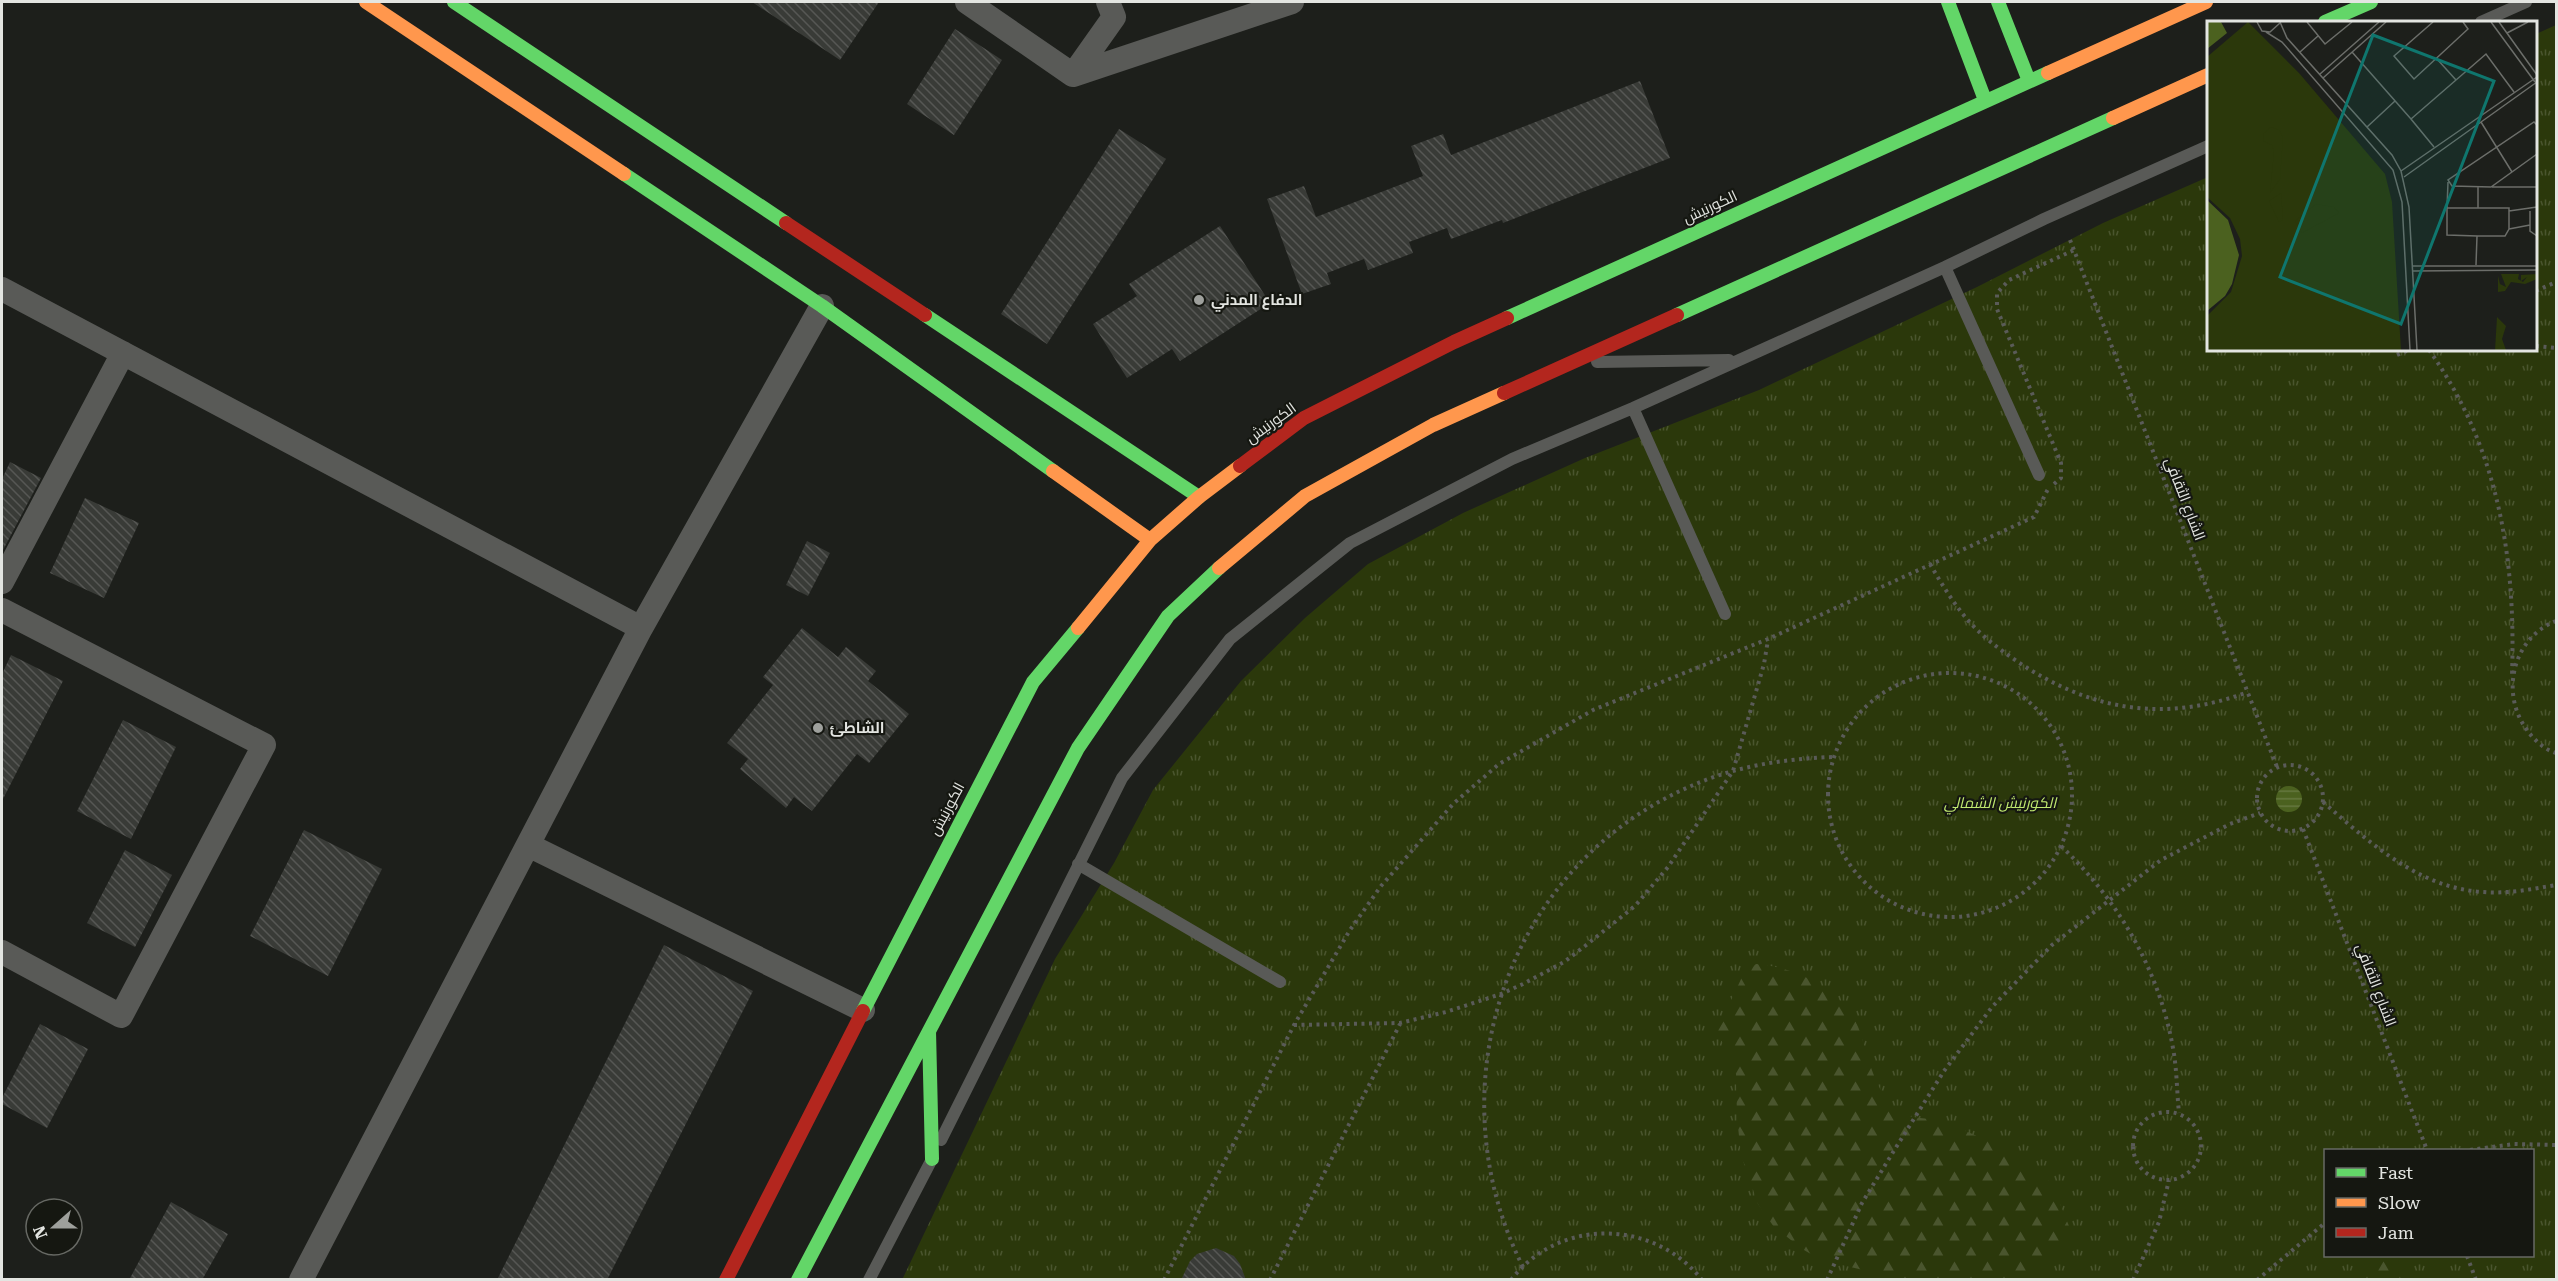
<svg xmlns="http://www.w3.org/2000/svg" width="2558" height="1281" viewBox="0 0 2558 1281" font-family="'Roboto Serif',Cairo,serif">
	<defs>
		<pattern id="grass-tufts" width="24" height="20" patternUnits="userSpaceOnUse" patternTransform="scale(1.5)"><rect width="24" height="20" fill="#2b380b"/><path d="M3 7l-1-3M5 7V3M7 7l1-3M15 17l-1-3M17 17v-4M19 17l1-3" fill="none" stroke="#4a552e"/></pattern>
		<pattern id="forest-firs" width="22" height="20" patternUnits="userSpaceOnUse" patternTransform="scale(1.5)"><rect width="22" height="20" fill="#2b380b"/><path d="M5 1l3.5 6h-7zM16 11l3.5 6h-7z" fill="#4a552e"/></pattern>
		<pattern id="water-rules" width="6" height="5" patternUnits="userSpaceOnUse" patternTransform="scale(1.5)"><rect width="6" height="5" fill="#4b611f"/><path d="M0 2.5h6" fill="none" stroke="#65783f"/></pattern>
		<pattern id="building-back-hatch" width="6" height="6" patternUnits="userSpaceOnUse" patternTransform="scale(1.5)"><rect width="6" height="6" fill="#393b37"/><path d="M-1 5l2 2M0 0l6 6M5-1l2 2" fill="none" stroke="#565754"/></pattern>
	</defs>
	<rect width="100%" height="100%" fill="#1d1f1b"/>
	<path fill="url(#grass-tufts)" fill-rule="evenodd" d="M 2556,25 L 2556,1279 L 902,1280 L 1055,959 L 1114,863 L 1153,790 L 1241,681 L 1305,618 L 1368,564 L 1463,513 L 1585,458 L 1759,390 L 1977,287 L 2103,223 L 2208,177 L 2208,350 L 2536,350 L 2536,34 ZM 2326,1150 L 2532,1150 L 2532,1256 L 2326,1256 Z"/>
	<path fill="url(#forest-firs)" d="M 1756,964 C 1797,967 1846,991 1860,1032 C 1868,1057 1875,1091 1896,1110 C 1908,1119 1922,1117 1935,1120 C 1962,1127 2036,1161 2050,1183 C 2059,1199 2065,1217 2072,1233 L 2032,1279 L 1901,1279 L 1821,1260 L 1804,1250 L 1774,1227 L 1758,1204 L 1741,1155 L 1737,1117 L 1736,1074 L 1717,1030 L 1743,975 Z
		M 2389,1256 L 2392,1256 L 2401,1279 L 2360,1279 Z"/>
	<path fill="url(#water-rules)" d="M2276 799a13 13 0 1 1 26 0a13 13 0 1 1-26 0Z"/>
	<path fill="url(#building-back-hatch)" d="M 752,2 L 879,2 L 840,60 Z
		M 955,29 L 1002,60 L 954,135 L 907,104 Z
		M 1640,81 L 1670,158 L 1503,223 L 1502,220 L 1451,239 L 1447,228 L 1409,242 L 1413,253 L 1368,270 L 1364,259 L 1327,273 L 1331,284 L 1302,294 L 1267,199 L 1304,186 L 1316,217 L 1423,176 L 1411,146 L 1443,134 L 1451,155 Z
		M 1119,129 L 1166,159 L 1047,344 L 1001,314 Z
		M 1220,226 L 1270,303 L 1180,361 L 1172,349 L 1127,378 L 1093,324 L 1137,296 L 1129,284 Z
		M 10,462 L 41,478 L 2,552 L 2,479 Z
		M 85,498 L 139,523 L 104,598 L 50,573 Z
		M 807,541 L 830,553 L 808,596 L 786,585 Z
		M 802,628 L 838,657 L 846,647 L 876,671 L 868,681 L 909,714 L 869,763 L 857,754 L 812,811 L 794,797 L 786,808 L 740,769 L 748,759 L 727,743 L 773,685 L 763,677 Z
		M 11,655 L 63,681 L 2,801 L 2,674 Z
		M 123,720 L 176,747 L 131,839 L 77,811 Z
		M 304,830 L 382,869 L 328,976 L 250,936 Z
		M 125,850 L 172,875 L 135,947 L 87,923 Z
		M 664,945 L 753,991 L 607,1280 L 497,1280 Z
		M 40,1024 L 88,1049 L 47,1128 L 2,1104 L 2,1098 Z
		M 171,1202 L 228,1234 L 202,1280 L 129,1280 Z
		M 1216,1248 L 1234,1256 L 1240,1264 L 1246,1280 L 1181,1280 L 1190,1261 L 1197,1254 Z"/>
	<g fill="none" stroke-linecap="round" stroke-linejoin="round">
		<path stroke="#5a5b58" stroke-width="4" stroke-dasharray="3 4.5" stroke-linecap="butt" d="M 2070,240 L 2277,767
			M 2536,291 L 2556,282
			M 2536,346 L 2556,348
			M 2429,350 C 2498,447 2516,557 2512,675
			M 2397,355 L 2409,350
			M 2054,484 L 2061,478 L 2061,463 L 1997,309 L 1997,293 L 2009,280 L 2074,250
			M 1930,564 C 1941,583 1952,601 1966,618 C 1980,635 1999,649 2018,662 C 2092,711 2164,723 2248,692
			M 2556,621 C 2512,638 2500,694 2527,730 C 2534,740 2545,750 2556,753
			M1828 795a122 122 0 1 1 244 0a122 122 0 1 1-244 0Z
			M2257 798a33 33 0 1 1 66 0a33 33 0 1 1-66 0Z
			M 2323,802 C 2368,841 2419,889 2484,892 C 2508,894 2532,889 2556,885
			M 2303,829 L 2427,1150
			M 2061,846 C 2120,902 2161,973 2174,1054 C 2177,1074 2177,1094 2179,1113
			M 1294,1025 L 1400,1023 L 1446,1012 L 1501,994 L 1523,984 L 1564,962 L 1585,946 L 1635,906 L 1668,867 L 1733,771 L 1764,664 L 1768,640
			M2133 1146a34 34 0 1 1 68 0a34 34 0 1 1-68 0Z
			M 2470,1150 L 2514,1144 L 2556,1145
			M 2467,1256 L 2476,1280
			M 1523,1267 C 1433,1089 1504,867 1691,786 C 1736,766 1783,759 1832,757
			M 1164,1280 L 1294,1025 L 1350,930 L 1381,886 L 1453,804 L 1499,764 L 1593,710 L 1768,639 L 2034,517 L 2048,489
			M 1270,1280 L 1400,1024
			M 1511,1280 C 1559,1217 1654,1219 1702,1280
			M 1827,1280 L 1862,1203 L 1895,1149 L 1944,1071 L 1992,1007 L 2052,945 L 2161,860 L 2230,824 L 2260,813
			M 2133,1280 L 2159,1222 L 2169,1180
			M 2257,1280 L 2326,1222"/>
		<path stroke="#595a57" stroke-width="12" d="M 2481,22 L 2526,2
			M 1945,267 L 2039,475
			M 1597,362 L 1729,360
			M 1633,408 L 1725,614
			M 1078,864 L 1280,982
			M 941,1140 L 1122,778 L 1230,639 L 1350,543 L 1512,459 L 1633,408 L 1945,267 L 2044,219 L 2208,146
			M 869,1280 L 931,1161"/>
		<path stroke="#595a57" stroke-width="24" d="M 967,2 L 1073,75 L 1114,17 L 1108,2
			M 1073,75 L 1292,2
			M 2,289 L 641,628 L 822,306
			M 2,582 L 123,353
			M 2,610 L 264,745 L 121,1016 L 2,952
			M 528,845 L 863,1010
			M 301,1280 L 641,628"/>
		<path stroke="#63d668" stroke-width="14" d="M 454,2 L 786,223
			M 1948,2 L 1985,100
			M 1998,2 L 2029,81
			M 2325,22 L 2371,2
			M 624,174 L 822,306 L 1053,471
			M 925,315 L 1199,497
			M 1677,315 L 2113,118
			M 1507,318 L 2048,73
			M 863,1011 L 1033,682 L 1078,628
			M 929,1031 L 932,1159
			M 798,1280 L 1078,748 L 1168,616 L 1219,568"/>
		<path stroke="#ff974d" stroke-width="14" d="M 366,2 L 624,174
			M 2048,73 L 2206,2
			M 2113,118 L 2208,75
			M 1053,471 L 1150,540
			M 1219,568 L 1305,496 L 1433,425 L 1504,393
			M 1078,628 L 1150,540 L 1199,497 L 1240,466"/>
		<path stroke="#b3261e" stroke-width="14" d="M 786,223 L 925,315
			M 1504,393 L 1677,315
			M 1240,466 L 1304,418 L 1454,342 L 1507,318
			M 726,1280 L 863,1011"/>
	</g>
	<g fill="#9ea09c" stroke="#151711" stroke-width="2">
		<circle cx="1199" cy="300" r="6"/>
		<circle cx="818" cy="728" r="6"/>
	</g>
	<g text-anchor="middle" stroke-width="4.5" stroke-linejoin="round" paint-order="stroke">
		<g font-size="15" fill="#e3e5e1" stroke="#151711">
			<text transform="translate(1710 207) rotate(-25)" y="5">الكورنيش</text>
			<text transform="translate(1271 423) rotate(-36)" y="5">الكورنيش</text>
			<text transform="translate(2185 499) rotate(69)" y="5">الشارع الثقافي</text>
			<text transform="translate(947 809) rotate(-62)" y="5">الكورنيش</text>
			<text transform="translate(2376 985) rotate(69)" y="5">الشارع الثقافي</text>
		</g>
		<g font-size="15" font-weight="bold" fill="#e3e5e1" stroke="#151711" text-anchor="start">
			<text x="1211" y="305">الدفاع المدني</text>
			<text x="830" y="733">الشاطئ</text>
		</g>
		<g font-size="15" font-style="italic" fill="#c0e970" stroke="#151711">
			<text x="2000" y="808">الكورنيش الشمالي</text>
		</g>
	</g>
	<g transform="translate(2207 21)">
		<rect width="330" height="330" fill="#1d1f1b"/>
		<path d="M 41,1 L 92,52 L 178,153 L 185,181 L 194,329 L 0,329 L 0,295 L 24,271 L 35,235 L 33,218 L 23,197 L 0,176 L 0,36 ZM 294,253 L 312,253 L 311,258 L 316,261 L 320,256 L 314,260 L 314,254 L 330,253 L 330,258 L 318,263 L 304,261 L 298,270 L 291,271 L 291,255 L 293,263 L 299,266 ZM 290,296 L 299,305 L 295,318 L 299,329 L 288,329 Z" fill="#2b380b"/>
		<path d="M 64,106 L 72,109 L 76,116 L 73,158 L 63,172 L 67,131 L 65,124 L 56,120 L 57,112 ZM 74,172 L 76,199 L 72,201 L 62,180 ZM 109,183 L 127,186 L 132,192 L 95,212 L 88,200 Z" fill="#2b380b"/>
		<path d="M 0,1 L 14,1 L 20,12 L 0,28 ZM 0,179 L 21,199 L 32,234 L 25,263 L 18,275 L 0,290 Z" fill="#4b611f"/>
		<path fill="none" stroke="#6c6e6a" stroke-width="1.5" d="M 50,1 L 55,10 L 63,11 L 73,2M 73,1 L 80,17 L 185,134 L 194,150 L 202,186 L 210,329M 100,1 L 118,23 L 145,1M 226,1 L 187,35 L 207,58 L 261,8 L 256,1M 284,1 L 328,61M 292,1 L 330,54M 59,11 L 75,21 L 186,149 L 195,181 L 203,329M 300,12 L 321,1M 93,31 L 111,15M 145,31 L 204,98M 230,38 L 249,59M 113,53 L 172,1M 116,57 L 179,1M 274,101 L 305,151M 330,104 L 327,101 L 241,159 L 245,165 L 284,166 L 330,133M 160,106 L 188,80M 227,126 L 204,98 L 279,33 L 307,71M 194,150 L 330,56M 197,156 L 330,61M 285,166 L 330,166M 240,187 L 241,161M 271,187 L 271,166M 302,190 L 330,186M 323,190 L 323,210 L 330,215M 302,208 L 323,204M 269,244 L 270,215 L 240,214 L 240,187 L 302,187 L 302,208 L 298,215 L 270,215M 206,245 L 330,245M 206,250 L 330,249"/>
		<path fill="#0f766e" fill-opacity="0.15" stroke="#0f766e" stroke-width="3" d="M 166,14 L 287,60 L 194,303 L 73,256 Z"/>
		<rect width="330" height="330" fill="none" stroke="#e3e5e1" stroke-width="3"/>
	</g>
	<rect width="2558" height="1281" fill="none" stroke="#e3e5e1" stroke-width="6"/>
	<rect x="2324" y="1149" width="210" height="108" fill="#151711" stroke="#676964" stroke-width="1.5"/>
	<rect x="2336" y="1168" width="30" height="9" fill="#63d668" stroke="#676964" stroke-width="1.5"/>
	<text x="2378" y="1179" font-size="18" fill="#e3e5e1">Fast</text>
	<rect x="2336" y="1198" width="30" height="9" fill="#ff974d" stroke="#676964" stroke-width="1.5"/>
	<text x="2378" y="1209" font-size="18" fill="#e3e5e1">Slow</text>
	<rect x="2336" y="1228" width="30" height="9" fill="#b3261e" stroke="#676964" stroke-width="1.5"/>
	<text x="2378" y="1239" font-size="18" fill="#e3e5e1">Jam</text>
	<g transform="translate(54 1227) rotate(249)"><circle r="28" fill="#151711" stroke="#676964" stroke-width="1.5"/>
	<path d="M0-4.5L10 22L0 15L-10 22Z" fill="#9ea09c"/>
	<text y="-9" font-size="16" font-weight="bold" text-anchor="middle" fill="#e3e5e1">N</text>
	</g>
</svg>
